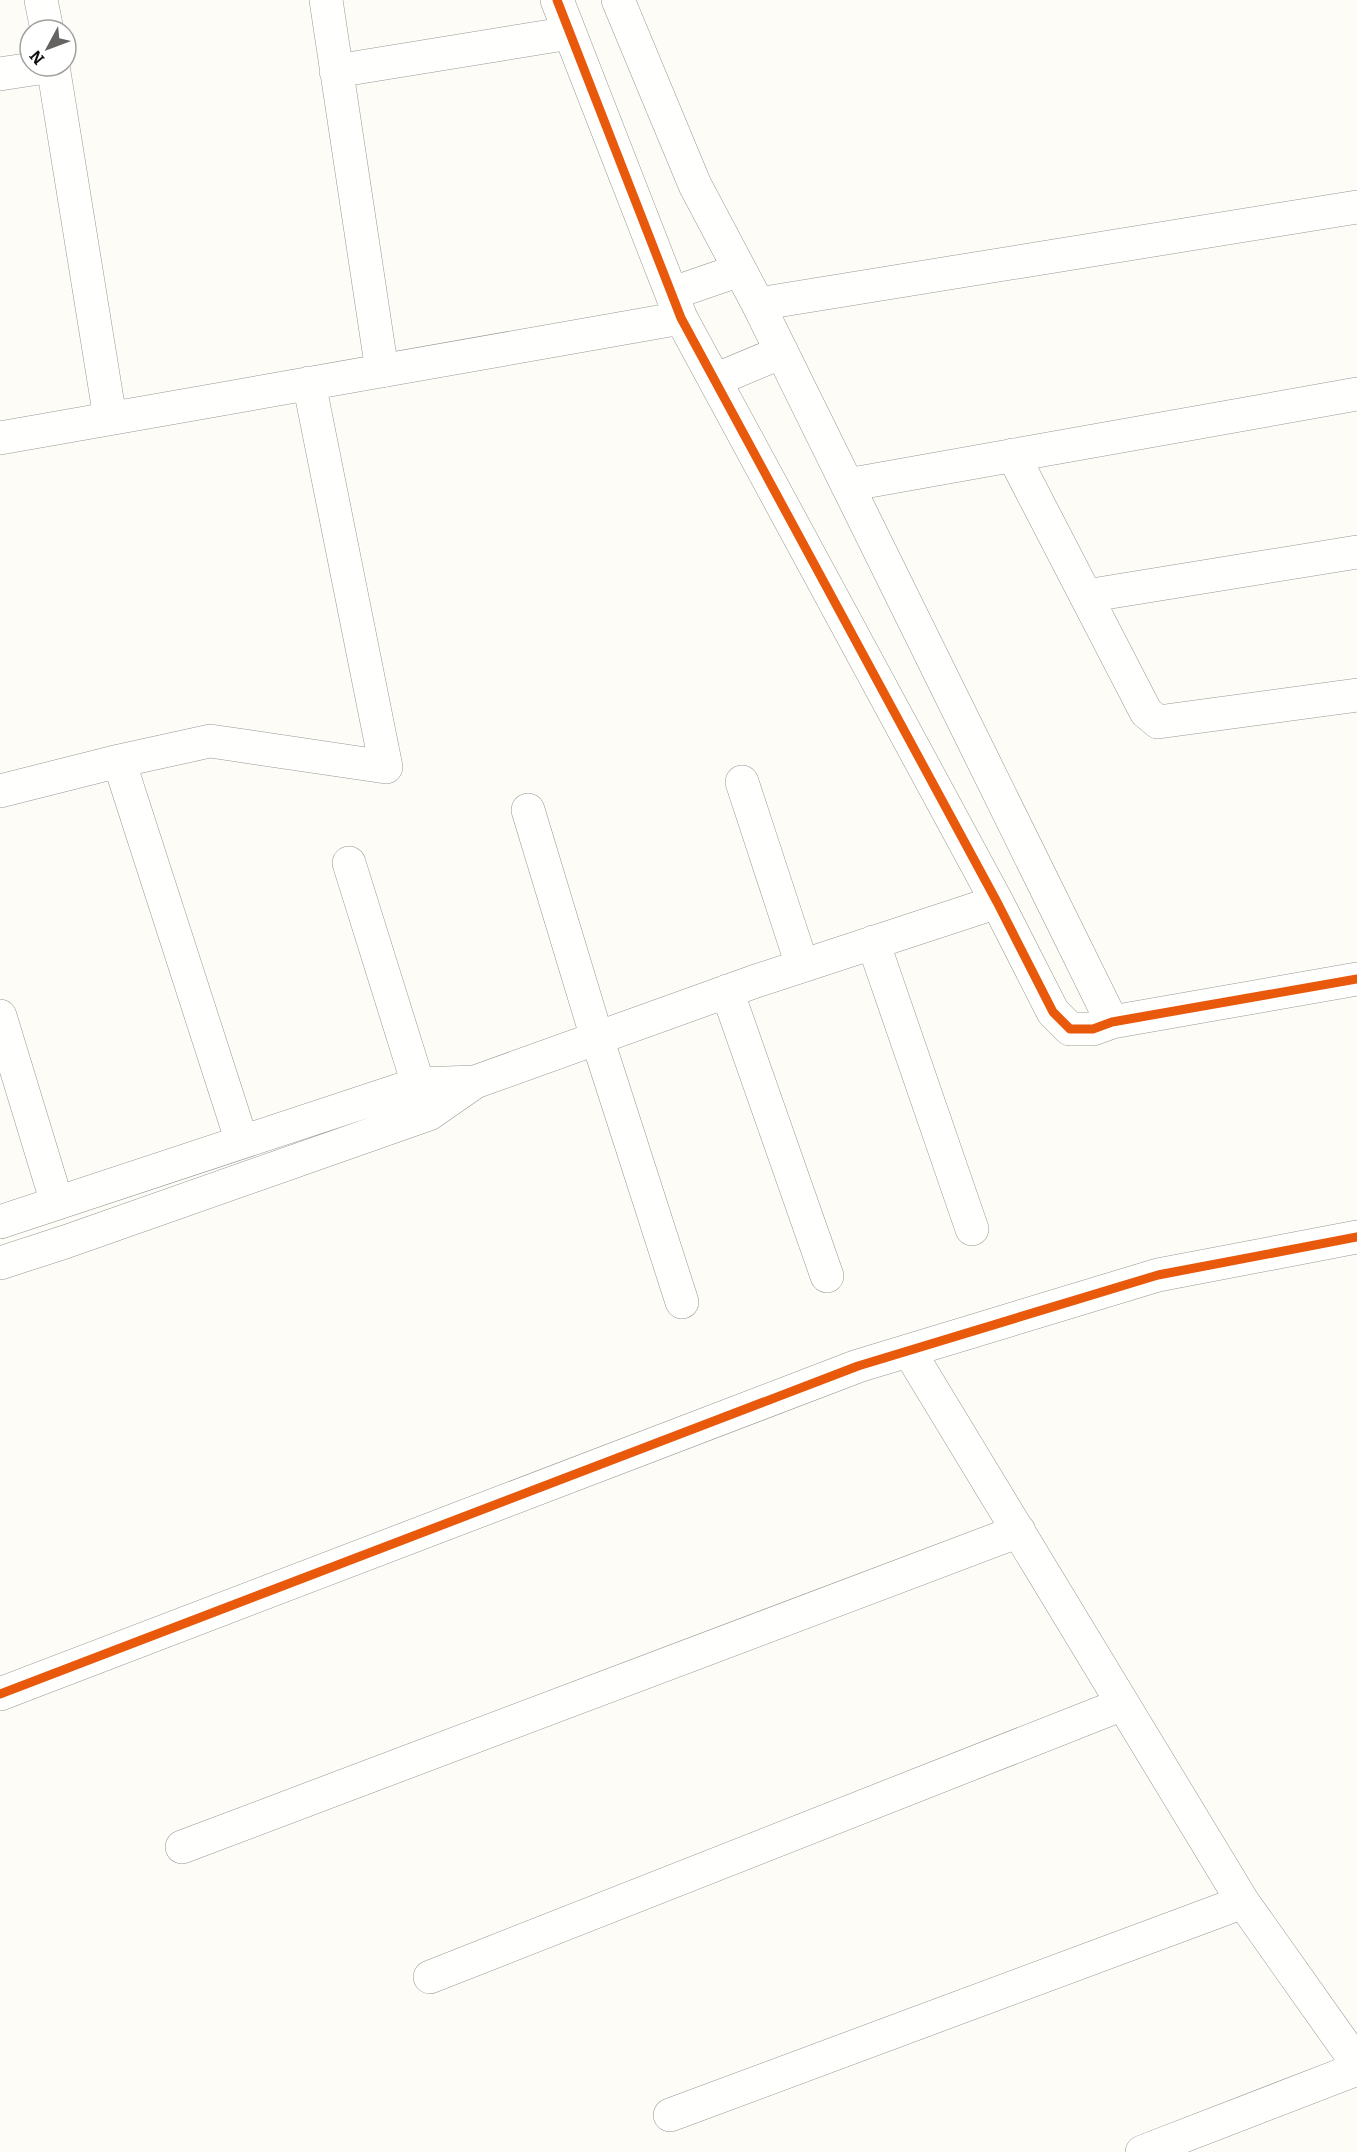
<svg xmlns="http://www.w3.org/2000/svg" width="1357" height="2152" viewBox="0 0 1357 2152" font-family="Bitter,serif">
	<rect width="100%" height="100%" fill="#fdfcf7"/>
	<g fill="none" stroke-linecap="round" stroke-linejoin="round">
		<defs>
			<path id="minor" d="M 41,0 L 47,30
				M 326,0 L 382,371
				M 557,0 L 681,318 L 997,902 L 1053,1012 L 1070,1029 L 1093,1029 L 1112,1022 L 1357,979
				M 618,0 L 695,185 L 758,304 L 1112,1022
				M 53,66 L 110,418
				M 336,71 L 570,33
				M 0,74 L 52,66
				M 673,293 L 740,270
				M 758,304 L 1357,207
				M 715,380 L 782,352
				M 0,438 L 681,318
				M 1013,455 L 1146,712 L 1158,722 L 1357,695
				M 847,485 L 1357,394
				M 1086,596 L 1357,552
				M 119,761 L 242,1142
				M 742,782 L 802,965
				M 0,791 L 119,761 L 210,741 L 386,767 L 309,383
				M 528,810 L 597,1038 L 682,1302
				M 349,863 L 418,1084
				M 873,942 L 972,1229
				M 727,991 L 827,1276
				M 0,1016 L 57,1203
				M 0,1222 L 418,1084 L 475,1082 L 756,981 L 997,902
				M 0,1263 L 65,1242 L 429,1114 L 475,1082
				M 909,1351 L 1243,1902 L 1357,2063
				M 0,1694 L 858,1366 L 1158,1275 L 1357,1237
				M 182,1847 L 1019,1531
				M 430,1977 L 1123,1704
				M 670,2115 L 1243,1902
				M 1142,2152 L 1357,2069"/>
		</defs>
		<use href="#minor" stroke="#979795" stroke-width="34"/>
		<use href="#minor" stroke="#fffffe" stroke-width="33"/>
		<defs>
			<path id="cycleway" d="M 557,0 L 681,318 L 997,902 L 1053,1012 L 1070,1029 L 1093,1029 L 1112,1022 L 1357,979
				M 0,1694 L 858,1366 L 1158,1275 L 1357,1237"/>
		</defs>
		<use href="#cycleway" stroke="#fff" stroke-width="13"/>
		<use href="#cycleway" stroke="#e8590c" stroke-width="9"/>
	</g>
	<g transform="translate(48 48) rotate(229)"><circle r="28" fill="#ffffff" stroke="#a0a0a0" stroke-width="1.5"/>
	<path d="M0-4.5L10 22L0 15L-10 22Z" fill="#646362"/>
	<text y="-9" font-size="16" font-weight="bold" text-anchor="middle" fill="#111111">N</text>
	</g>
</svg>
